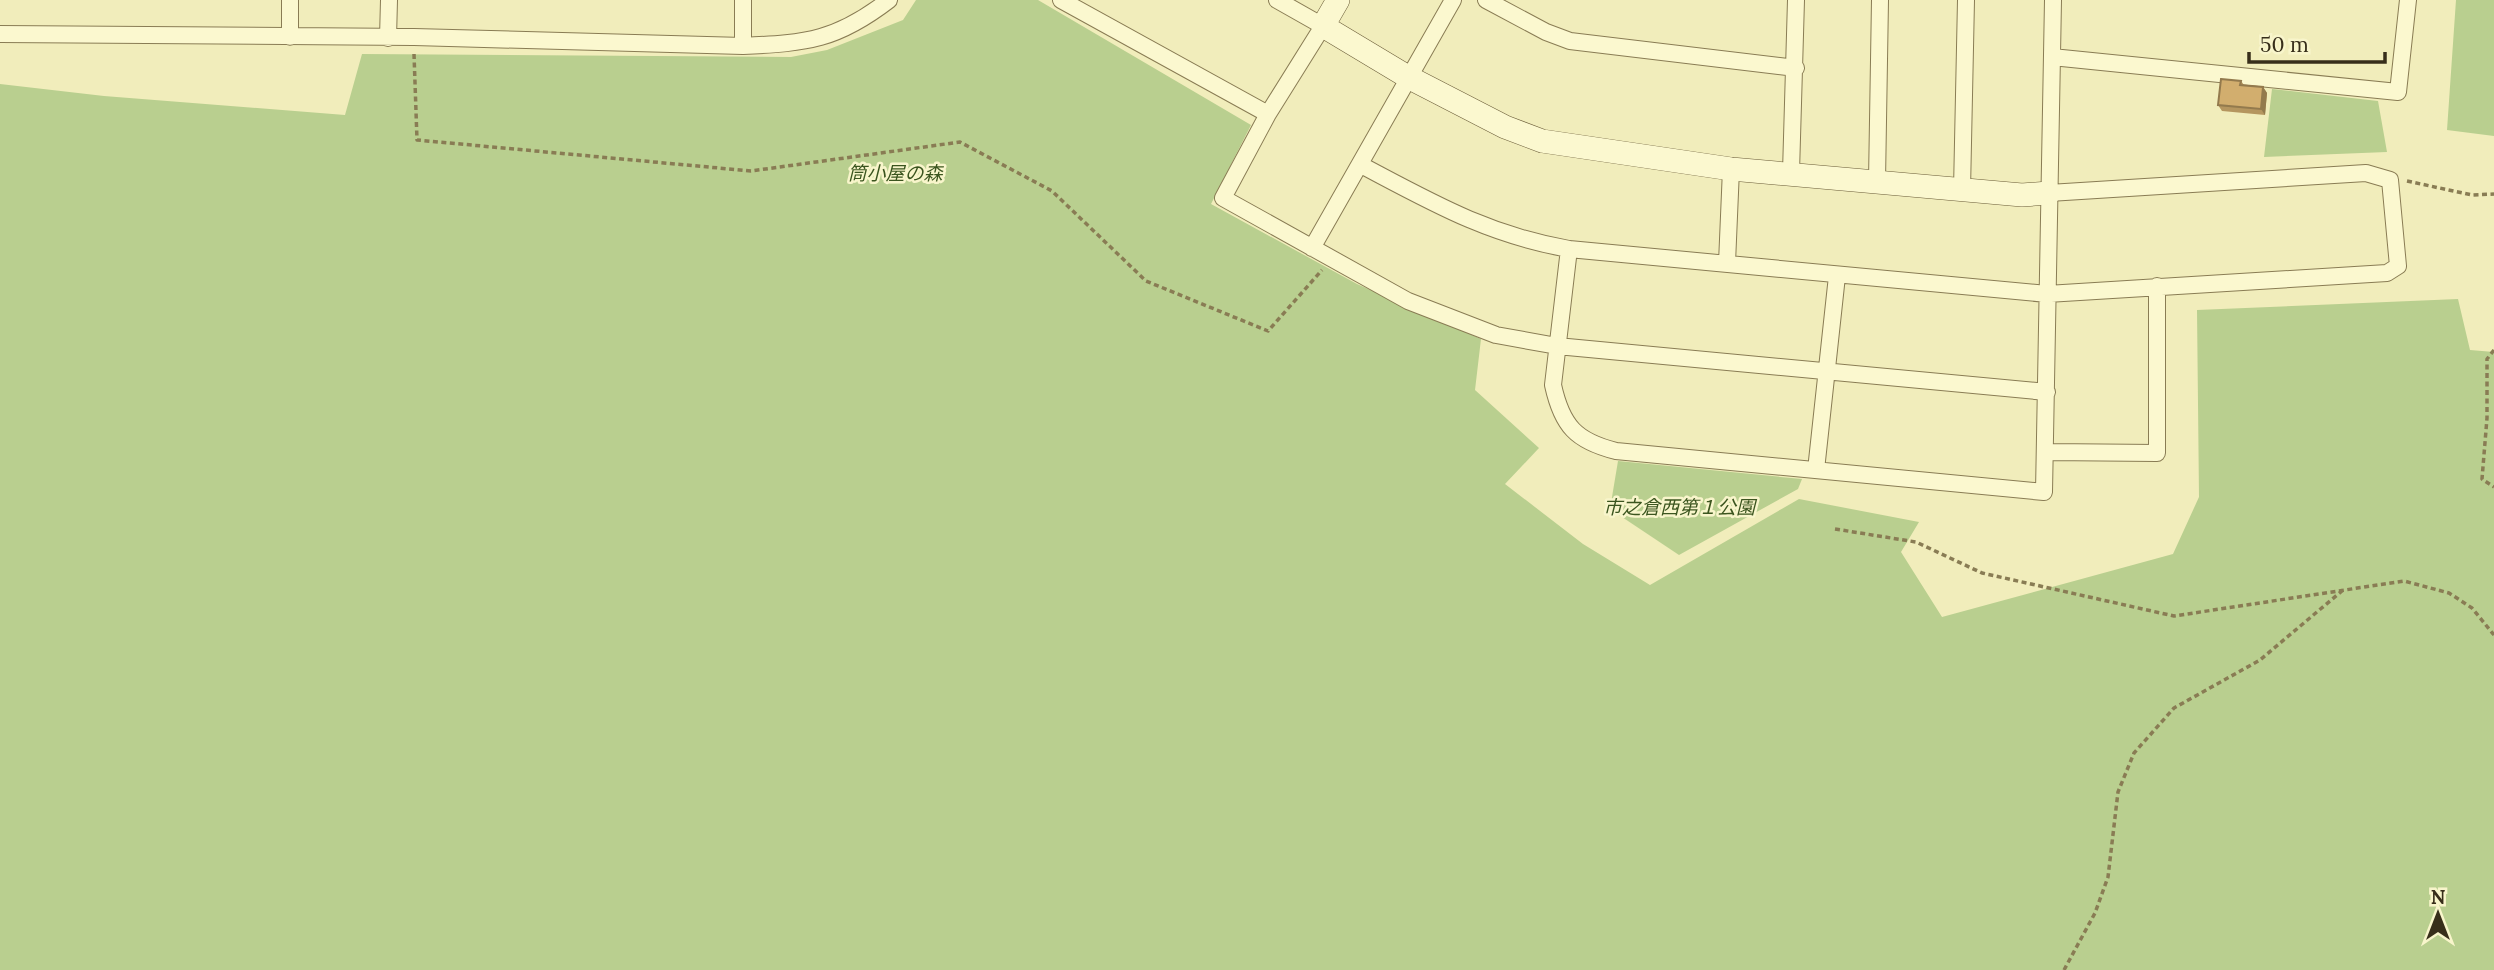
<svg xmlns="http://www.w3.org/2000/svg" width="2494" height="970" viewBox="0 0 2494 970" font-family="Lora,'Noto Sans JP',serif">
	<rect width="100%" height="100%" fill="#f1edbb"/>
	<path fill="#b9cf8f" d="M 916,0 L 1038,0 L 1251,125 L 1211,204 L 1357,284 L 1481,339 L 1475,390 L 1539,448 L 1505,484 L 1583,544 L 1650,585 L 1799,499 L 1919,522 L 1901,552 L 1942,617 L 2173,554 L 2199,497 L 2197,310 L 2458,299 L 2470,350 L 2494,352 L 2494,970 L 0,970 L 0,84 L 104,96 L 345,115 L 362,54 L 791,57 L 827,50 L 903,20 Z
		M 2456,0 L 2494,0 L 2494,136 L 2447,130 Z
		M 2272,89 L 2378,101 L 2387,152 L 2264,157 Z
		M 1618,461 L 1802,479 L 1798,489 L 1679,555 L 1610,509 Z"/>
	<g fill="none" stroke-linecap="round" stroke-linejoin="round">
		<defs>
			<path id="street" d="M 743,0 L 743,46
				M 1061,0 L 1268,114
				M 1277,0 L 1323,26 L 1268,114 L 1223,198 L 1408,301 L 1496,335 L 1557,346 L 2047,392
				M 1486,0 L 1546,32 L 1570,41 L 1796,68
				M 0,34 L 414,37 L 743,46 C 808,43 837,40 889,0
				M 290,37 L 290,0
				M 388,38 L 389,0
				M 2052,57 L 2398,92 L 2408,0
				M 1361,165 C 1431,202 1488,235 1569,249
				M 1791,172 L 1796,0
				M 1877,181 L 1880,0
				M 1962,190 L 1966,0
				M 2049,193 L 2366,173 L 2390,180 L 2398,266 L 2387,273 L 2047,294 L 1569,249 L 1553,385 C 1562,426 1576,441 1616,451 L 2044,492 L 2053,0
				M 1312,248 L 1453,0
				M 1727,263 L 1731,169
				M 2047,452 L 2157,453 L 2157,286
				M 1816,470 L 1837,276"/>
			<path id="secondary" d="M 1338,0 L 1323,26 L 1408,77 L 1505,127 L 1542,141 L 1731,169 L 2022,195 L 2049,193"/>
		</defs>
		<use href="#street" stroke="#897c54" stroke-width="18"/>
		<use href="#secondary" stroke="#6a5c38" stroke-width="24"/>
		<path stroke="#897c54" stroke-width="3.5" stroke-dasharray="5 3.5" stroke-linecap="butt" d="M 414,54 L 417,140 L 751,171 L 960,142 L 1052,191 L 1146,281 L 1268,331 L 1322,270
			M 2407,181 L 2472,195 L 2494,194
			M 2494,350 L 2487,359 L 2487,418 L 2482,479 L 2494,487
			M 1835,529 L 1916,542 L 1982,573 L 2174,616 L 2404,581 L 2449,593 L 2472,608 L 2494,635
			M 2064,970 L 2095,913 L 2108,877 L 2118,792 L 2134,753 L 2174,708 L 2260,660 L 2343,590"/>
		<use href="#street" stroke="#fbf8cf" stroke-width="16"/>
		<use href="#secondary" stroke="#fbf8cf" stroke-width="23"/>
	</g>
	<path fill="#b5965f" d="M 2241,81 L 2244,85 L 2263,87 L 2267,93 L 2265,115 L 2222,111 L 2218,105 Z"/>
	<path fill="#937a4d" d="M 2263,87 L 2267,93 L 2265,115 L 2261,109 Z"/>
	<path fill="#d2ae6e" stroke="#937a4d" stroke-width="2" d="M 2221,79 L 2241,81 L 2240,85 L 2263,87 L 2261,109 L 2218,105 Z"/>
	<g text-anchor="middle" stroke-width="5" stroke-linejoin="round" paint-order="stroke">
		<g font-size="19" font-style="italic" fill="#3b551f" stroke="#f8f5cb">
			<text x="895" y="180">筒小屋の森</text>
			<text x="1679" y="514">市之倉西第１公園</text>
		</g>
	</g>
	<g transform="translate(2438 914)" stroke="#f8f5cb" stroke-width="5" paint-order="stroke">
	<path d="M0-5L12 26L0 18L-12 26Z" fill="#372e1a"/>
	<text y="-10" font-size="19" font-weight="bold" text-anchor="middle" fill="#372e1a">N</text>
	</g>
	<path d="M2249 52v10h136v-10" fill="none" stroke="#372e1a" stroke-width="3.5"/>
	<text x="2260" y="52" font-size="21" fill="#372e1a" stroke="#f8f5cb" stroke-width="5" paint-order="stroke">50 m</text>
</svg>
